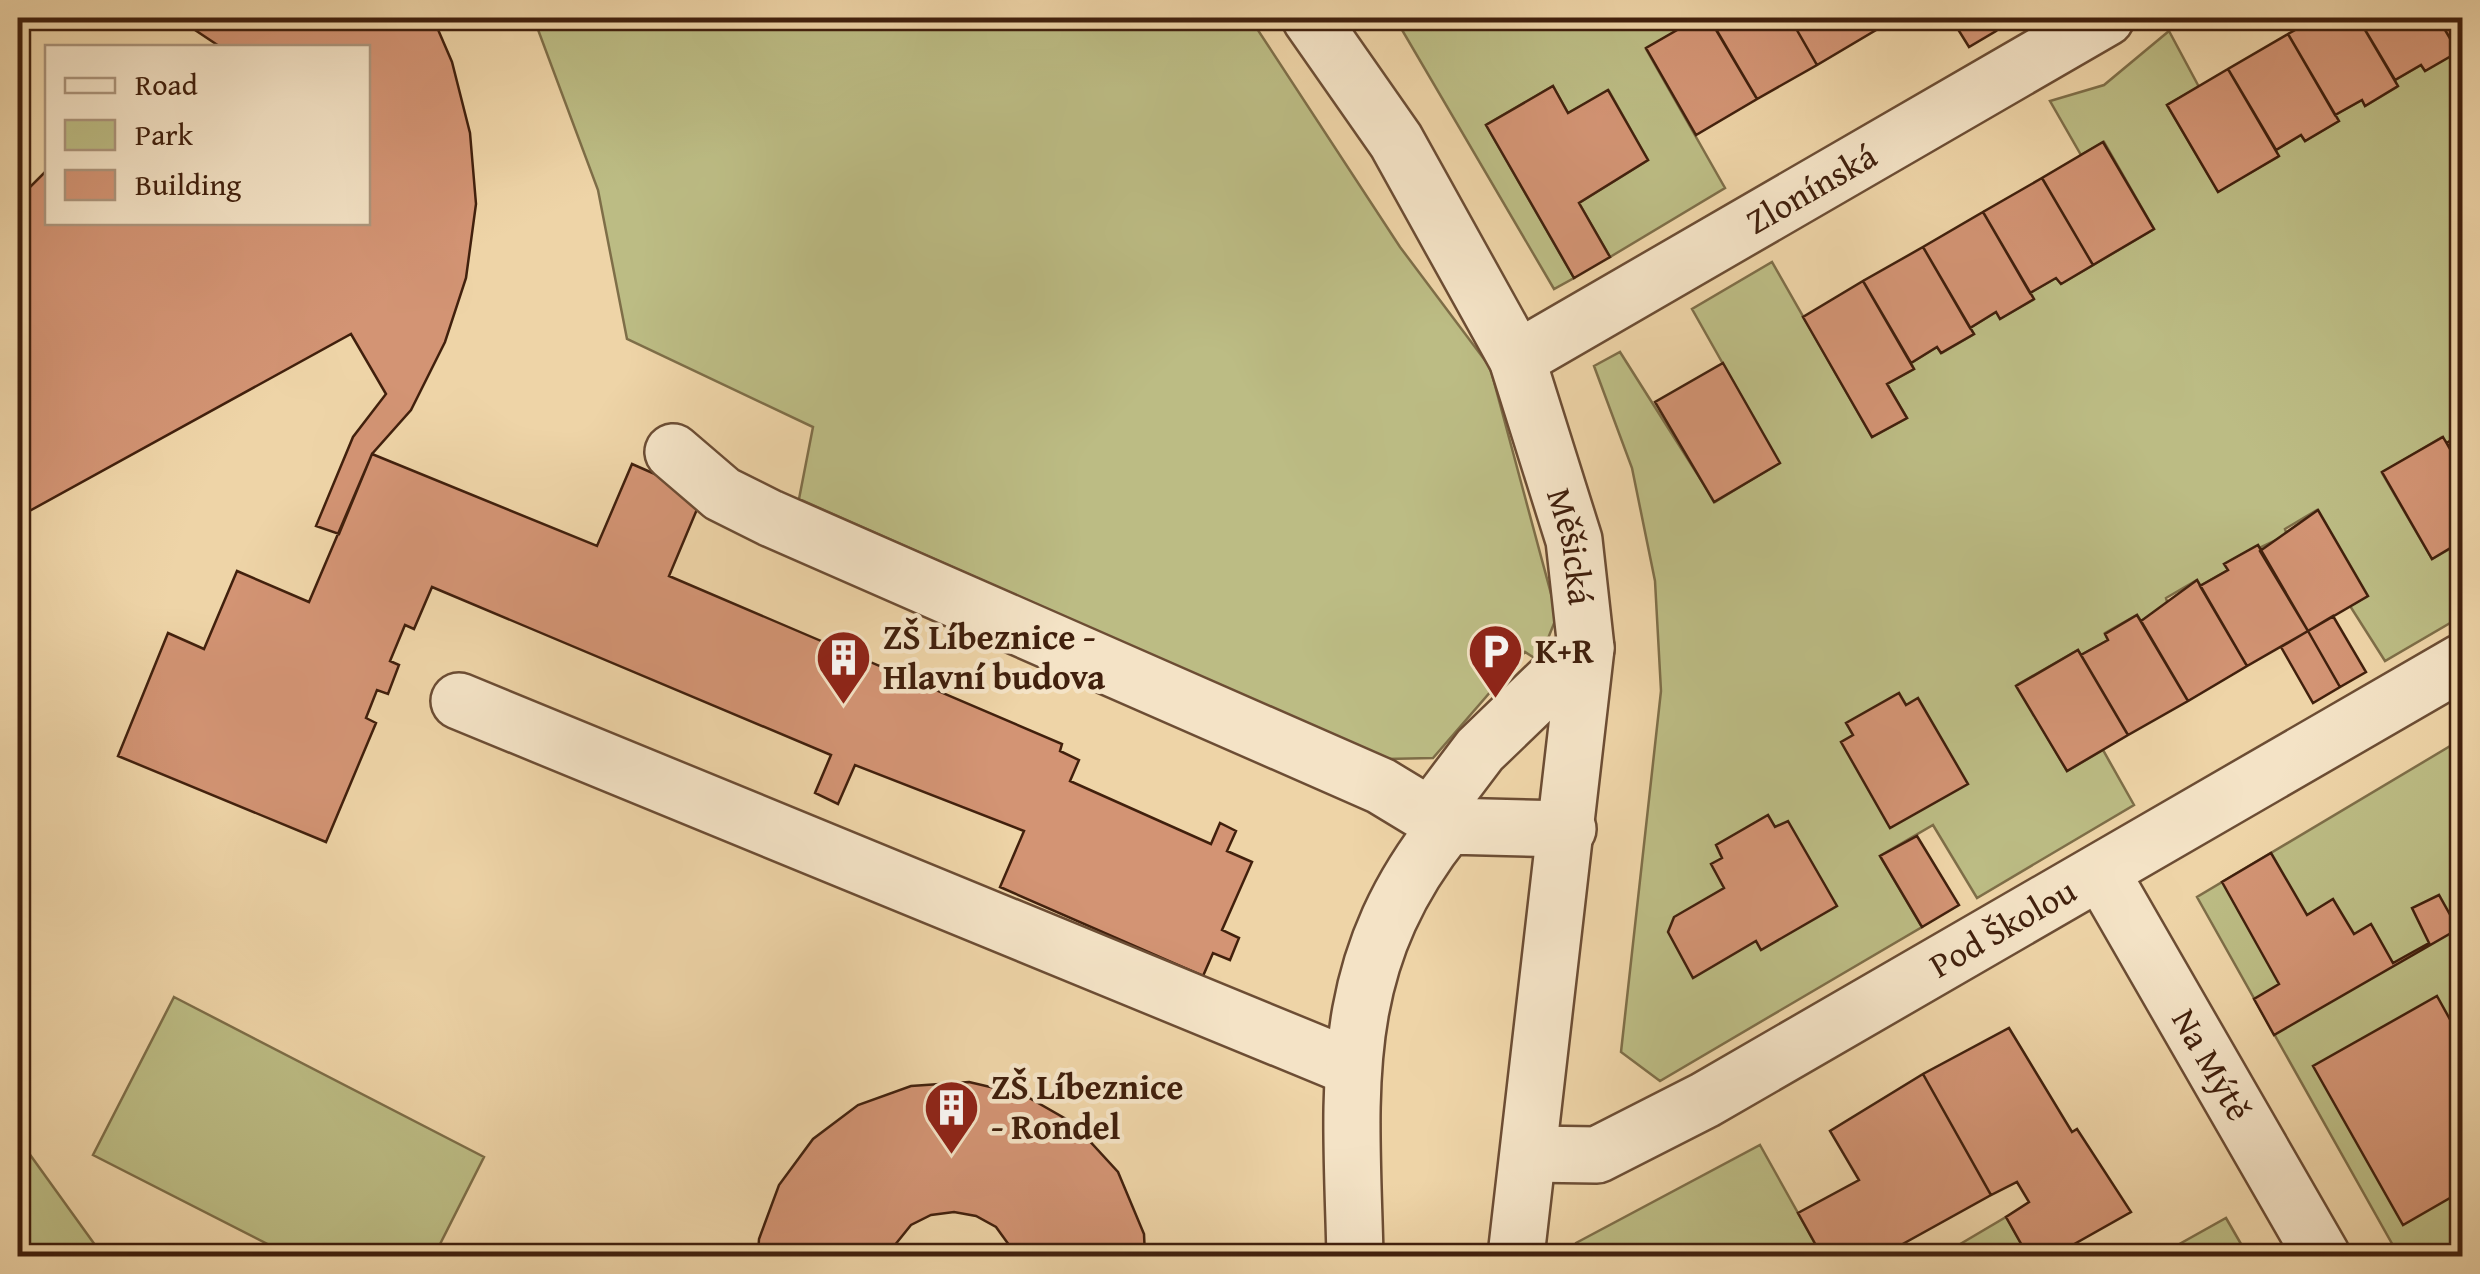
<svg xmlns="http://www.w3.org/2000/svg" width="2480" height="1274" viewBox="0 0 2480 1274" font-family="'Gentium Book Plus',serif">
	<rect width="100%" height="100%" fill="#eed4a7"/>
	<filter id="stains"><feTurbulence type="fractalNoise" baseFrequency=".002" numOctaves="4"/><feColorMatrix values="0 0 0 0 .2 0 0 0 0 .09 0 0 0 0 .02 0 0 0 .5 -.17"/></filter>
	<radialGradient id="worn" r=".72"><stop offset=".6" stop-color="#630" stop-opacity="0"/><stop offset="1" stop-color="#630" stop-opacity=".3"/></radialGradient>
	<path fill="#bcbc84" stroke="#7e6e48" stroke-width="2.5" d="M 549,18 L 1250,18 L 1400,247 L 1490,367 L 1557,616 L 1539,661 L 1525,652 L 1433,758 L 1386,759 L 799,499 L 813,427 L 627,339 L 598,190 L 537,27 Z
		M 1395,18 L 1698,18 L 1646,49 L 1725,188 L 1610,257 L 1579,203 L 1648,160 L 1609,91 L 1568,113 L 1553,86 L 1486,125 L 1574,278 L 1554,289 Z
		M 2169,31 L 2199,87 L 2167,105 L 2218,191 L 2278,157 L 2276,150 L 2301,135 L 2305,141 L 2338,121 L 2335,115 L 2362,100 L 2365,106 L 2397,87 L 2395,80 L 2421,65 L 2425,70 L 2462,49 L 2462,433 L 2447,443 L 2442,437 L 2382,473 L 2432,559 L 2460,543 L 2462,548 L 2462,616 L 2385,661 L 2350,606 L 2367,596 L 2317,510 L 2285,529 L 2287,535 L 2225,564 L 2228,570 L 2200,586 L 2197,580 L 2166,598 L 2168,605 L 2141,621 L 2137,615 L 2105,633 L 2108,640 L 2081,655 L 2078,650 L 2017,685 L 2067,771 L 2103,750 L 2134,805 L 1977,898 L 1933,825 L 1880,856 L 1922,927 L 1660,1081 L 1621,1052 L 1661,691 L 1655,581 L 1632,468 L 1594,366 L 1620,352 L 1715,502 L 1779,463 L 1692,309 L 1772,262 L 1872,437 L 1907,418 L 1887,384 L 1914,369 L 1911,363 L 1937,347 L 1942,353 L 1974,334 L 1970,328 L 1996,312 L 2001,318 L 2033,300 L 2030,293 L 2056,278 L 2061,284 L 2154,229 L 2104,142 L 2081,155 L 2050,101 L 2104,85 Z
		M 2462,739 L 2462,1256 L 2399,1256 L 2197,897 Z
		M 174,997 L 484,1157 L 434,1256 L 291,1256 L 93,1155 Z
		M 18,1138 L 103,1256 L 18,1256 Z
		M 1760,1145 L 1822,1256 L 1575,1256 L 1576,1243 Z
		M 2006,1217 L 2028,1256 L 1940,1256 Z
		M 2226,1218 L 2248,1256 L 2158,1256 Z"/>
	<path fill="#d39474" stroke="#41200d" stroke-width="2.5" d="M 177,18 L 433,18 L 452,62 L 470,133 L 476,204 L 466,278 L 445,342 L 411,410 L 372,454 L 339,534 L 316,526 L 353,437 L 386,394 L 351,334 L 24,514 L 18,537 L 18,199 L 48,169 L 48,222 L 368,222 L 368,48 L 222,48 Z
		M 1698,18 L 1709,18 L 1757,99 L 1696,135 L 1646,48 Z
		M 1790,18 L 1817,65 L 1757,99 L 1710,19 Z
		M 1790,18 L 1869,18 L 1876,30 L 1817,65 Z
		M 1869,18 L 1897,18 L 1876,30 Z
		M 1951,18 L 1988,18 L 1996,31 L 1969,47 Z
		M 2317,18 L 2358,18 L 2398,86 L 2365,106 L 2362,100 L 2335,115 L 2288,34 Z
		M 2358,18 L 2438,18 L 2458,52 L 2425,71 L 2421,65 L 2395,80 Z
		M 2438,18 L 2462,18 L 2462,49 L 2458,52 Z
		M 2288,34 L 2339,121 L 2305,141 L 2301,135 L 2276,150 L 2228,69 Z
		M 2228,69 L 2279,156 L 2218,192 L 2167,105 Z
		M 1553,86 L 1568,113 L 1608,90 L 1648,160 L 1579,203 L 1610,257 L 1574,278 L 1486,125 Z
		M 2103,142 L 2154,229 L 2093,265 L 2042,178 Z
		M 2042,178 L 2093,265 L 2061,284 L 2056,278 L 2030,293 L 1983,212 Z
		M 1983,212 L 2034,299 L 2000,319 L 1996,312 L 1970,328 L 1923,247 Z
		M 1923,247 L 1974,334 L 1941,353 L 1937,347 L 1911,363 L 1863,281 Z
		M 1863,281 L 1914,369 L 1887,384 L 1907,418 L 1872,437 L 1803,317 Z
		M 1723,363 L 1780,463 L 1714,502 L 1655,402 Z
		M 2462,433 L 2462,470 L 2447,443 Z
		M 2443,437 L 2462,470 L 2462,541 L 2432,559 L 2382,472 Z
		M 372,454 L 597,546 L 632,464 L 703,495 L 669,576 L 1062,744 L 1060,751 L 1079,760 L 1070,781 L 1211,844 L 1220,823 L 1236,831 L 1227,851 L 1252,862 L 1222,930 L 1239,938 L 1230,960 L 1213,953 L 1203,976 L 1000,887 L 1024,831 L 855,765 L 838,804 L 815,793 L 831,755 L 432,587 L 414,629 L 405,625 L 390,661 L 399,665 L 388,694 L 377,690 L 366,718 L 376,723 L 326,842 L 118,756 L 168,633 L 204,649 L 237,571 L 309,602 Z
		M 2318,510 L 2368,596 L 2308,631 L 2260,551 Z
		M 2258,545 L 2308,631 L 2247,666 L 2200,586 L 2228,570 L 2224,564 Z
		M 2197,580 L 2247,666 L 2188,701 L 2141,621 Z
		M 2137,615 L 2188,701 L 2128,735 L 2081,655 L 2108,640 L 2105,634 Z
		M 2333,616 L 2366,672 L 2340,687 L 2308,631 Z
		M 2308,631 L 2340,687 L 2313,703 L 2281,647 Z
		M 2078,650 L 2128,735 L 2067,771 L 2016,686 Z
		M 1899,693 L 1906,705 L 1918,698 L 1968,784 L 1890,828 L 1841,742 L 1853,735 L 1846,723 Z
		M 1768,815 L 1775,827 L 1788,821 L 1837,906 L 1761,950 L 1756,941 L 1693,978 L 1668,932 L 1674,917 L 1724,888 L 1711,864 L 1722,858 L 1716,845 Z
		M 1917,836 L 1959,905 L 1922,927 L 1880,856 Z
		M 2271,853 L 2307,915 L 2333,899 L 2354,934 L 2371,924 L 2393,963 L 2429,943 L 2412,908 L 2439,895 L 2458,929 L 2274,1035 L 2254,999 L 2279,984 L 2222,882 Z
		M 2437,996 L 2462,1041 L 2462,1191 L 2403,1225 L 2313,1066 Z
		M 2009,1028 L 2072,1132 L 2077,1129 L 2131,1212 L 2053,1256 L 2028,1256 L 2006,1217 L 2029,1202 L 2017,1182 L 1991,1195 L 1923,1074 Z
		M 1923,1074 L 1991,1195 L 1881,1256 L 1822,1256 L 1798,1213 L 1859,1180 L 1830,1131 Z
		M 969,1082 L 1024,1095 L 1073,1123 L 1118,1172 L 1144,1234 L 1145,1256 L 1017,1256 L 996,1227 L 976,1216 L 954,1212 L 931,1215 L 911,1225 L 886,1256 L 758,1256 L 759,1239 L 779,1185 L 813,1139 L 858,1105 L 911,1086 Z"/>
	<g fill="none" stroke-linecap="round" stroke-linejoin="round">
		<defs>
			<g id="minor">
				<path id="s1" d="M 1310,18 L 1396,141 L 1517,359 L 1574,540 L 1586,648 L 1516,1256"/>
				<path id="s2" d="M 1517,359 L 2106,18"/>
				<path d="M 673,452 L 722,494 L 770,518 L 1381,786 L 1447,826"/>
				<path d="M 459,701 L 1350,1067"/>
				<path d="M 1447,826 L 1443,799 L 1480,750 L 1586,648"/>
				<path id="s3" d="M 2102,874 L 2322,1256"/>
				<path id="s4" d="M 1530,1154 L 1597,1155 L 1705,1100 L 2462,662"/>
				<path d="M 1355,1256 C 1351,1089 1335,966 1447,826 L 1568,829"/>
			</g>
		</defs>
		<use href="#minor" stroke="#6c4d34" stroke-width="60"/>
		<use href="#minor" stroke="#f4e3c6" stroke-width="55"/>
	</g>
	<defs>
		<symbol id="parking-pin" viewBox="-11 -11 22 30"><path d="M0 17L-7.5 6A9.5 9.5 0 1 1 7.5 6Z" fill="#8f2418" stroke="#f4e3c6"/><path d="M-3.5-5.5H1a3.5 3.5 0 0 1 0 7H-1V5.5H-3.5ZM-1-3.4V-.6H.8a1.4 1.4 0 0 0 0-2.8Z" fill="#fff"/></symbol>
		<symbol id="building-pin" viewBox="-11 -11 22 30"><path d="M0 17L-7.5 6A9.5 9.5 0 1 1 7.5 6Z" fill="#8f2418" stroke="#f4e3c6"/><path d="M-4-6H4V6H1V3H-1V6H-4ZM-2.5-4.3h1.7v1.8h-1.7ZM.8-4.3h1.7v1.8H.8ZM-2.5-1h1.7V.8h-1.7ZM.8-1h1.7V.8H.8Z" fill="#fff"/></symbol>
	</defs>
	<g fill-rule="evenodd">
		<use href="#parking-pin" x="1464" y="620" width="63" height="86"/>
		<use href="#building-pin" x="812" y="626" width="63" height="86"/>
		<use href="#building-pin" x="920" y="1076" width="63" height="86"/>
	</g>
	<g text-anchor="middle" stroke-width="9" stroke-linejoin="round" paint-order="stroke">
		<g font-size="35" fill="#41200d" stroke="#f4e3c6">
			<text dy="12" stroke="none"><textPath href="#s2" startOffset="340">Zlonínská</textPath></text>
			<text dy="12" stroke="none"><textPath href="#s1" startOffset="595">Měšická</textPath></text>
			<text dy="12" stroke="none"><textPath href="#s4" startOffset="532">Pod Školou</textPath></text>
			<text dy="12" stroke="none"><textPath href="#s3" startOffset="220">Na Mýtě</textPath></text>
		</g>
		<g font-size="35" font-weight="bold" fill="#41200d" stroke="#f4e3c6" text-anchor="start">
			<text x="883" y="649">ZŠ Líbeznice -<tspan x="883" dy="40">Hlavní budova</tspan></text>
			<text x="1535" y="663">K+R</text>
			<text x="991" y="1099">ZŠ Líbeznice<tspan x="991" dy="40">- Rondel</tspan></text>
		</g>
	</g>
	<rect width="2480" height="1274" fill="none" stroke="#eed4a7" stroke-width="60"/>
	<rect x="20" y="20" width="2440" height="1234" fill="none" stroke="#41200d" stroke-width="5"/>
	<rect x="30" y="30" width="2420" height="1214" fill="none" stroke="#41200d" stroke-width="2.5"/>
	<rect x="45" y="45" width="325" height="180" fill="#f4e3c6" stroke="#ac957c" stroke-width="2.5"/>
	<rect x="65" y="78" width="50" height="15" fill="#f4e3c6" stroke="#ac957c" stroke-width="2.5"/>
	<text x="135" y="95" font-size="30" fill="#41200d">Road</text>
	<rect x="65" y="120" width="50" height="30" fill="#bcbc84" stroke="#ac957c" stroke-width="2.5"/>
	<text x="135" y="145" font-size="30" fill="#41200d">Park</text>
	<rect x="65" y="170" width="50" height="30" fill="#d39474" stroke="#ac957c" stroke-width="2.5"/>
	<text x="135" y="195" font-size="30" fill="#41200d">Building</text>
	<rect width="100%" height="100%" filter="url(#stains)"/>
	<rect width="100%" height="100%" fill="url(#worn)"/>
</svg>
